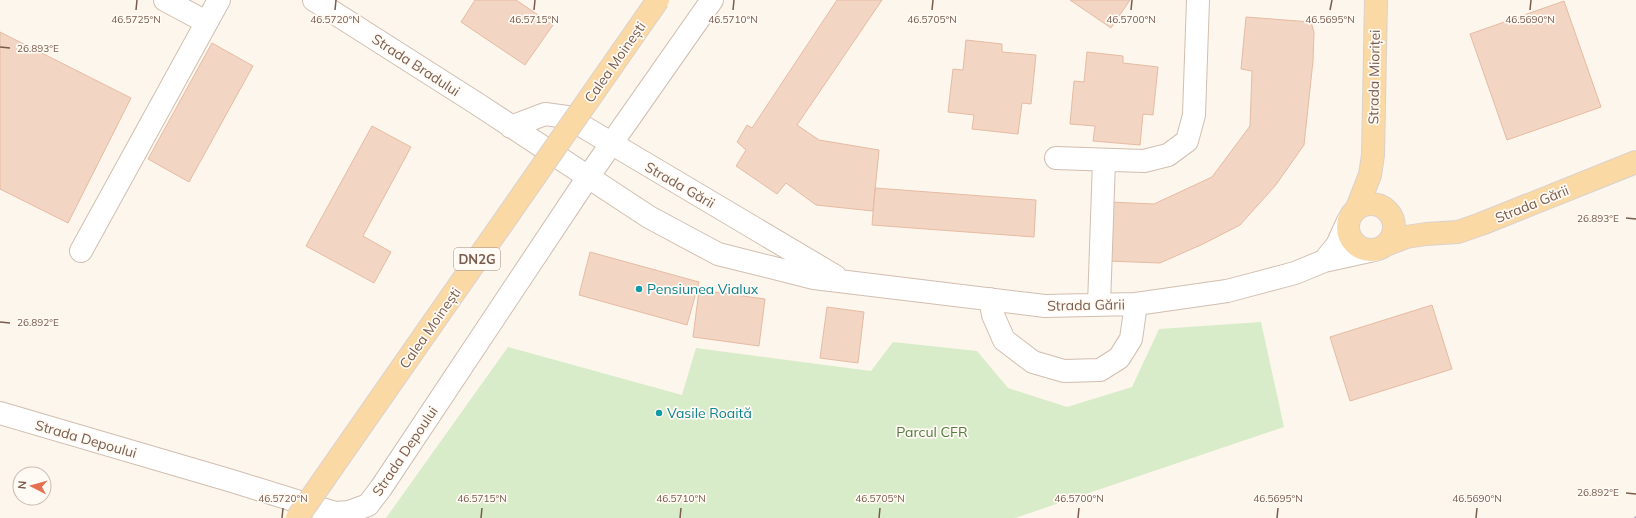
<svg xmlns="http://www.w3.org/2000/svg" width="1636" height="518" viewBox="0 0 1636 518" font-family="Mulish,sans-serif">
	<rect width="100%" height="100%" fill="#fdf6ec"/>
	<path fill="#d8ecc9" d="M 1261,322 L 1284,427 L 1015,518 L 386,518 L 508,347 L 682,395 L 696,348 L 871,371 L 893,342 L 977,351 L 1008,388 L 1067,407 L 1132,387 L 1159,329 Z"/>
	<path fill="#f3d5c3" stroke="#e6bba3" d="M 475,0 L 516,0 L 553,25 L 525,65 L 461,22 Z
		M 837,0 L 882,0 L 797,125 L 819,140 L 879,150 L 873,211 L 816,205 L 786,183 L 777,194 L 736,166 L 746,150 L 737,142 L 747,125 L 752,128 Z
		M 1070,0 L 1130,0 L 1111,28 Z
		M 1564,1 L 1601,107 L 1507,140 L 1470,34 Z
		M 1246,17 L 1311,22 L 1314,32 L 1313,61 L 1304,145 L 1275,186 L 1240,225 L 1203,244 L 1160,263 L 1107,261 L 1110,202 L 1154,204 L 1212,177 L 1250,126 L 1252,71 L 1241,69 Z
		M 0,32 L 131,98 L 68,223 L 0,189 Z
		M 966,40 L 1002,44 L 1002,52 L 1036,55 L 1031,104 L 1022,103 L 1018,134 L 972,129 L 974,115 L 948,112 L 953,69 L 963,70 Z
		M 212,43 L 253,66 L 189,182 L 148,159 Z
		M 1087,52 L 1123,56 L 1123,63 L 1158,67 L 1153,115 L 1143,114 L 1140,145 L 1093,141 L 1095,126 L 1070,124 L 1074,81 L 1084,82 Z
		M 372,126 L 411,147 L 363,236 L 391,252 L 374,283 L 306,246 Z
		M 875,188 L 1036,200 L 1034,237 L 872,225 Z
		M 590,252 L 699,282 L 687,325 L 579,295 Z
		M 699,290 L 765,299 L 759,346 L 693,337 Z
		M 1432,305 L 1452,369 L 1350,401 L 1330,337 Z
		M 827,307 L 864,312 L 858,363 L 820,358 Z"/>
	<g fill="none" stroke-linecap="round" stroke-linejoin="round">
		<defs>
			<path id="minor" d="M 165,0 L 206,22
				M 314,0 L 479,105 L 649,217 L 718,254 L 814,278 L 1045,306 L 1136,304 L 1227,291 L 1295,273 L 1324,261 L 1374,250
				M 511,127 L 545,114 L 567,117 L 835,276
				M 1056,158 L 1144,161 L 1168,155 L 1187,141 L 1194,115 L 1198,0
				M 81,251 L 219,0
				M 1324,261 L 1337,245 L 1348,221
				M 990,299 L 993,315 L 1004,340 L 1033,362 L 1064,371 L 1100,370 L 1119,358 L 1131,339 L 1136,304
				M 1099,305 L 1104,161
				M 0,413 L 232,481 L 335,513 L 349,512 L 368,505 L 381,488 L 588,177 L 712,0"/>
			<path id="major" d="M1348 227a23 23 0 1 1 46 0a23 23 0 1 1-46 0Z
				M 1357,208 L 1370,175 L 1373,155 L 1376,0
				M 1388,244 L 1406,237 L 1426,234 L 1458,232 L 1481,224 L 1636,162"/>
		</defs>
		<use href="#minor" stroke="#d1beb0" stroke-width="24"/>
		<use href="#major" stroke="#dad1cd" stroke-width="24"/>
		<use href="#minor" stroke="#fff" stroke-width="22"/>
		<use href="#major" stroke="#fbd9a5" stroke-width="22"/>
		<path stroke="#b9a8c9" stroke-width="3" stroke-dasharray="6 4" stroke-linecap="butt" d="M 1635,518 L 1636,517"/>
		<defs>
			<path id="major-bridge" d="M 297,518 L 658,0"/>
		</defs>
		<use href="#major-bridge" stroke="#dad1cd" stroke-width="24" stroke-linecap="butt"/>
		<use href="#major-bridge" stroke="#fbd9a5" stroke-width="22"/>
	</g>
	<path fill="none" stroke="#7a5c4d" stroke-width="1.5" d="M 136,10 L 137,0M 335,10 L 336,0M 534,10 L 535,0M 733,10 L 734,0M 932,10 L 933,0M 1131,10 L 1132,0M 1330,10 L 1332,0M 1530,10 L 1531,0M 0,47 L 10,48M 1626,218 L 1636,219M 0,322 L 10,323M 1626,493 L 1636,494M 282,518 L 283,508M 481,518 L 482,508M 680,518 L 681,508M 879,518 L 880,508M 1078,518 L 1079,508M 1277,518 L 1278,508M 1476,518 L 1477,508"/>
	<g fill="#0f9aa8" stroke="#fffaf3" stroke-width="1.5">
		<circle cx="639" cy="289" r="4"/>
		<circle cx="659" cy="413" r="4"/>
	</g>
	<g text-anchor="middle" stroke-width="3.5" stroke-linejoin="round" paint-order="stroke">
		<rect fill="#fffaf3" stroke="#a28b7f" stroke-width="1" x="454" y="248" width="46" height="22" rx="3"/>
		<g font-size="13" font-weight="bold" fill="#7a5c4d">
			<text x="477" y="264">DN2G</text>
		</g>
		<g font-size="14" fill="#7a5c4d" stroke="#fffaf3">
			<text transform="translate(615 62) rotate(-55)" y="5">Calea Moinești</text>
			<text transform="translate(416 65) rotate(33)" y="5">Strada Bradului</text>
			<text transform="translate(1374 77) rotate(-89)" y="5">Strada Mioriței</text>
			<text transform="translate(680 185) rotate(30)" y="5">Strada Gării</text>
			<text transform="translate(1532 204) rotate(-22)" y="5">Strada Gării</text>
			<text transform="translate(1086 305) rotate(-1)" y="5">Strada Gării</text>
			<text transform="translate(430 328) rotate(-55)" y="5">Calea Moinești</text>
			<text transform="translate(86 439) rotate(16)" y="5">Strada Depoului</text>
			<text transform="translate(405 451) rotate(-56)" y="5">Strada Depoului</text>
		</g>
		<g font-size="14" fill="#0d838f" stroke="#fffaf3" text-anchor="start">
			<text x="647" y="294">Pensiunea Vialux</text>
			<text x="667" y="418">Vasile Roaită</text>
		</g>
		<g font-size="14" fill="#537a41" stroke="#fffaf3">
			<text x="932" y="437">Parcul CFR</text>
		</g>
	</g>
	<g font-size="10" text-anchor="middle" fill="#7a5c4d" stroke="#fffaf3" stroke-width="3.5" stroke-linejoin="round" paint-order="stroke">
		<text x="136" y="23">46.5725°N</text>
		<text x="335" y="23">46.5720°N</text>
		<text x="534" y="23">46.5715°N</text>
		<text x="733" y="23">46.5710°N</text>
		<text x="932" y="23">46.5705°N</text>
		<text x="1131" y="23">46.5700°N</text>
		<text x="1330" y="23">46.5695°N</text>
		<text x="1530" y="23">46.5690°N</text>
		<text x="38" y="52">26.893°E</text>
		<text x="1598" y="222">26.893°E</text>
		<text x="38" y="326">26.892°E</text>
		<text x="1598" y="496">26.892°E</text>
		<text x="283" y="502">46.5720°N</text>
		<text x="482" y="502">46.5715°N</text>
		<text x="681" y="502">46.5710°N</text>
		<text x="880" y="502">46.5705°N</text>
		<text x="1079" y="502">46.5700°N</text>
		<text x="1278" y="502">46.5695°N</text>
		<text x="1477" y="502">46.5690°N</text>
	</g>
	<g transform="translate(32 486) rotate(276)"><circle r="19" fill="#fffaf3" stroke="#cabbb1"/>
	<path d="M0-3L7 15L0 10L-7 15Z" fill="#e76f51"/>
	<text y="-6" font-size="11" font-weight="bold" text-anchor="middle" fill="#7a5c4d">N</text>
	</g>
</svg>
